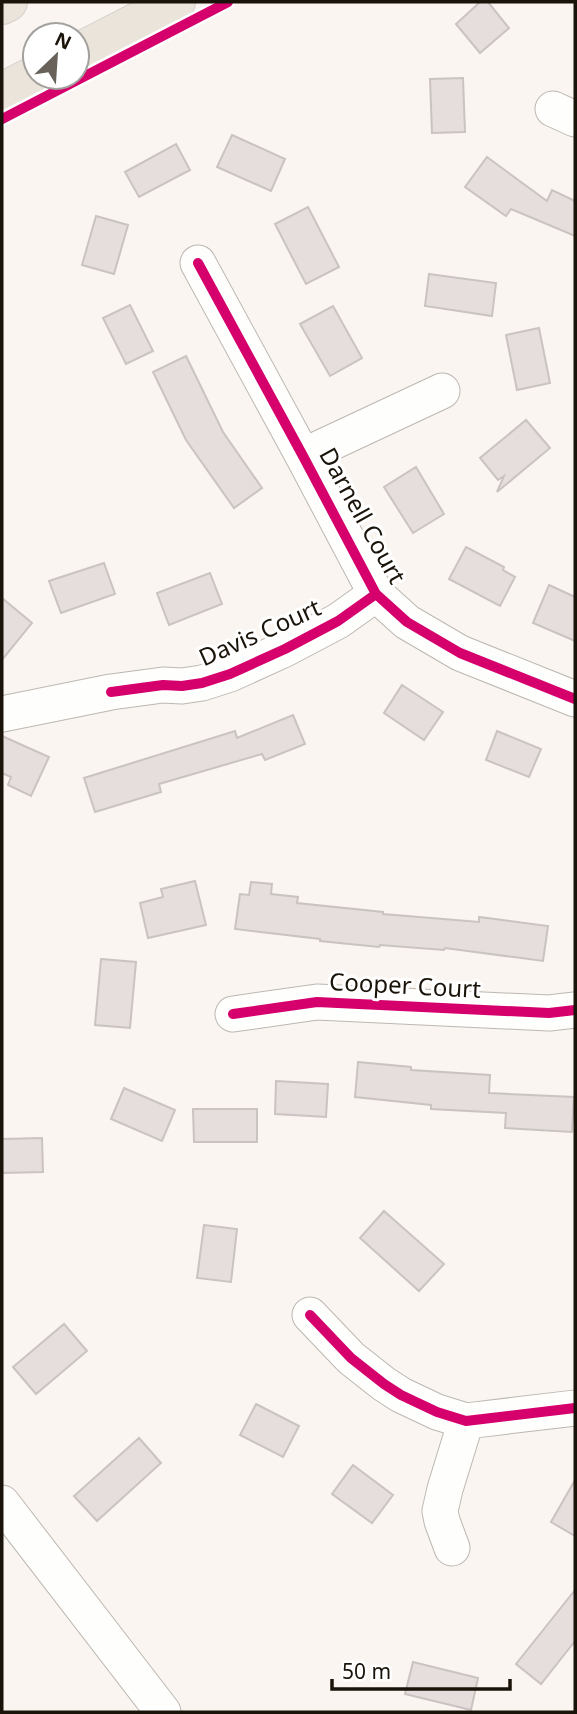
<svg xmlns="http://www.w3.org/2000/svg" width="577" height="1714" viewBox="0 0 577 1714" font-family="'Noto Sans',sans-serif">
	<rect width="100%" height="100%" fill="#faf5f0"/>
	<path fill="#e6dddd" stroke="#cbc2c2" stroke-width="2" d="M 480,2 L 488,2 L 509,28 L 480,53 L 456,24 Z
		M 463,78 L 465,132 L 432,133 L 430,79 Z
		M 232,135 L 285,159 L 271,191 L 217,167 Z
		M 176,144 L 190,170 L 139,197 L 125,172 Z
		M 487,157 L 547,201 L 552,190 L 575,201 L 575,236 L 511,209 L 506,216 L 465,187 Z
		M 308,207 L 339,267 L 306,284 L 275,224 Z
		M 96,216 L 128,225 L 114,274 L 82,265 Z
		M 429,274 L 496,283 L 492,316 L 425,306 Z
		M 130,305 L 153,351 L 126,364 L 103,318 Z
		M 333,306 L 362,358 L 330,376 L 300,324 Z
		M 539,328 L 550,383 L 517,390 L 506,335 Z
		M 186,356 L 223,432 L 262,488 L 234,508 L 186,440 L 153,372 Z
		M 526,420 L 550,448 L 497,492 L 504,476 L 498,480 L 480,458 Z
		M 416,467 L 444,514 L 413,533 L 384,487 Z
		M 466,547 L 504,567 L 503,570 L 515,577 L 500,606 L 449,579 Z
		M 104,563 L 115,594 L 61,613 L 49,581 Z
		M 210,573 L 222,604 L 169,625 L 157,593 Z
		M 549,585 L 575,597 L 575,641 L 533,623 Z
		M 2,598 L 32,623 L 2,660 Z
		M 402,685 L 443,712 L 424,740 L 384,713 Z
		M 293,715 L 305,744 L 265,760 L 262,754 L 159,784 L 161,792 L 95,812 L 84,778 L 235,731 L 237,738 Z
		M 497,731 L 541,749 L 529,777 L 486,760 Z
		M 2,736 L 49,757 L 31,796 L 8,785 L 11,777 L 2,773 Z
		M 195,881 L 206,925 L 148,938 L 140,903 L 163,897 L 161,889 Z
		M 251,882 L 272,884 L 271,894 L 298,897 L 297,903 L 383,912 L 383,914 L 479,922 L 479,917 L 548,926 L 543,961 L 445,948 L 444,950 L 380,945 L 379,947 L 320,941 L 320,939 L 235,929 L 240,894 L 249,895 Z
		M 101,959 L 136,962 L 130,1028 L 95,1025 Z
		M 358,1062 L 411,1067 L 411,1070 L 490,1075 L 489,1093 L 574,1097 L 572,1132 L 505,1128 L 506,1113 L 431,1109 L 431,1105 L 355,1097 Z
		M 276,1081 L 328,1084 L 326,1117 L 275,1114 Z
		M 124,1088 L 175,1110 L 162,1141 L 111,1119 Z
		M 193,1109 L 257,1109 L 257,1142 L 194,1142 Z
		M 42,1138 L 43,1172 L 2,1173 L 2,1139 Z
		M 384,1211 L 444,1264 L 419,1291 L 360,1238 Z
		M 204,1225 L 237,1229 L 231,1282 L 197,1278 Z
		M 64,1324 L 87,1351 L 36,1394 L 13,1367 Z
		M 256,1404 L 299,1426 L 283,1457 L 240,1435 Z
		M 139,1438 L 161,1463 L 97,1521 L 74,1496 Z
		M 353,1465 L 393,1495 L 372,1523 L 332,1494 Z
		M 575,1480 L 575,1536 L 551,1522 Z
		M 575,1590 L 575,1641 L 541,1684 L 516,1664 Z
		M 413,1662 L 478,1678 L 471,1710 L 405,1694 Z"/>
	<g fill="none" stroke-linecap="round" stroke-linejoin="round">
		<defs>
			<path id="minor" d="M 553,109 L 575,119
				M 198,263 L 303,456 L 376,594 L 407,622 L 460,653 L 575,699
				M 303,456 L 442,391
				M 2,714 L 111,692 L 163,685 L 182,686 L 202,683 L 230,674 L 285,649 L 338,621 L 376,594
				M 233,1014 L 317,1002 L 549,1013 L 575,1010
				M 310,1315 L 351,1358 L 384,1384 L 401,1395 L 437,1412 L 466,1421 L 575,1408
				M 2,1503 L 163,1712
				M 452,1548 L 442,1521 L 440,1511 L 445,1489 L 466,1421"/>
			<path id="major" d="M 2,5 L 8,2
				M 77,53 L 176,2
				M 2,92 L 35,75"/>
		</defs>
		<use href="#minor" stroke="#bdb7b0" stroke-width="37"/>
		<use href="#major" stroke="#d4d0cd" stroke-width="40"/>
		<use href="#minor" stroke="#fefefd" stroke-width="35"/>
		<use href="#major" stroke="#eae4db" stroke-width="38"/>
		<defs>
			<path id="cycleway" d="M 2,119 L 228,2
				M 198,263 L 303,456 L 376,594 L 407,622 L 460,653 L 575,699
				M 111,692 L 163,685 L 182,686 L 202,683 L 230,674 L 285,649 L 338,621 L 376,594
				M 233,1014 L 317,1002 L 549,1013 L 575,1010
				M 310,1315 L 351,1358 L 384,1384 L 401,1395 L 437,1412 L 466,1421 L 575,1408"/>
		</defs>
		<use href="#cycleway" stroke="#fff" stroke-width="15"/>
		<use href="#cycleway" stroke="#d6006c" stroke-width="10"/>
	</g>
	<g text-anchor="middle" stroke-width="6" stroke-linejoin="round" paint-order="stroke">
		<g font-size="24" fill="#1a1309" stroke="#fff">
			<text transform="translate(362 516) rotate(61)" y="8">Darnell Court</text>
			<text transform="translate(260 633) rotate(-24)" y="8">Davis Court</text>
			<text transform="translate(405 986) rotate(3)" y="8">Cooper Court</text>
		</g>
	</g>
	<rect width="577" height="1714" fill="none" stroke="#1a1309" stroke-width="7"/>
	<g transform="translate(56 56) rotate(25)"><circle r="33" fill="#ffffff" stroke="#a3a19d" stroke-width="2"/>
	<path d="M0-5L12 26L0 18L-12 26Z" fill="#68625a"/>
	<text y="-10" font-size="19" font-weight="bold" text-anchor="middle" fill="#1a1309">N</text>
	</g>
	<path d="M332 1679v10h178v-10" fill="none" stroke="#1a1309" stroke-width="3.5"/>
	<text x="342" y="1679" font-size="21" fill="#1a1309" stroke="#ffffff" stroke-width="5" paint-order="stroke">50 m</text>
</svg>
